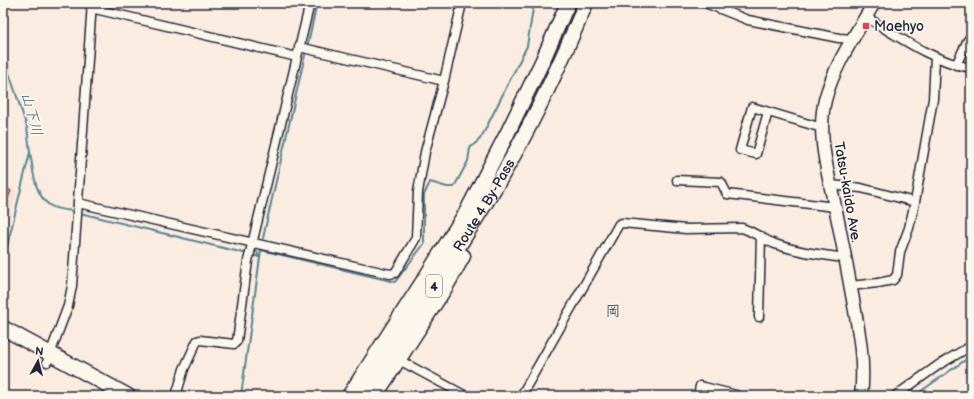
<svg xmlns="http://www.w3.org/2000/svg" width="974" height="399" viewBox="0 0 974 399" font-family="'Balsamiq Sans','Klee One',sans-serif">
	<rect width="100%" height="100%" fill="#fbece1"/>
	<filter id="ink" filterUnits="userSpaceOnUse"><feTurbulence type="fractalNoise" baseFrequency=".025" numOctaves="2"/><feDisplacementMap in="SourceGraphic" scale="8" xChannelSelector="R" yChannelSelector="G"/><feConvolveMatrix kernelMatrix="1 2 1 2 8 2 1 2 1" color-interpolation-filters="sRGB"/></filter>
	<g filter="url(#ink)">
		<path fill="#fbded4" d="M 3,183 L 16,190 L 3,250 Z"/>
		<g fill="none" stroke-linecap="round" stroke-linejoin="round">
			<path stroke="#568694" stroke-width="2" d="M 3,41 L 9,73 L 27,127 L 30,152 L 3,263
				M 308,43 L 317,3
				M 30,152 C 33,169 34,196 51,206 C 57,210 68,210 75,211
				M 80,213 L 248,254
				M 263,238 L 305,55
				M 255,247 L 259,257
				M 261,250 L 395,282 L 424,244 L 424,195 L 430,182 L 447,187 L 454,187 L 468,161 L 470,148 L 480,139 L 484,132 L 527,46 L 534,3
				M 253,255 L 259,257
				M 241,396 L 261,250
				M 914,396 L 971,356"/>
		</g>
		<path fill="#fabfb7" stroke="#22223b" d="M 3,187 L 11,191 L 3,209 Z"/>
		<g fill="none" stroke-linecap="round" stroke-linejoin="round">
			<defs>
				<path id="minor" d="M 705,3 L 748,20 L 839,38 L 853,39
					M 91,8 L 297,57
					M 866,17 C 899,37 932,61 971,68
					M 299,47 L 444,81
					M 956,65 L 968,40 L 971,37
					M 768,112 L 756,154 L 740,150 L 752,107 L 822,128
					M 677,180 L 721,182 L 727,194 L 835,207
					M 830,185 L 861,188 L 915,202
					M 78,203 L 390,274 L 395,273 L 416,238 L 418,192 L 425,152 L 444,81 L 462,3
					M 850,286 L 878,283 L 893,280 L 897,275 L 900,252 L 909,228 L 915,202 L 933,99 L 935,57
					M 759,317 L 761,236
					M 399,360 L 466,396
					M 47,362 L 68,306 L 72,286 L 92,3
					M 176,396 L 184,369 L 197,341 L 200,340 L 234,344 L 237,341 L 248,261 L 310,3
					M 521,396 L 619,224 L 622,223 L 686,229 L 742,228 C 754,232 764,240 775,244 C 798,252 822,255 845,258
					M 698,396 L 700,386 L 736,395 L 736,396
					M 895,396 L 940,364 L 971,346"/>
				<path id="secondary" d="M 861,396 C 865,363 859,332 853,300 C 847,267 841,234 834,202 C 827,169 817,133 825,100 C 834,65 856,34 874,3"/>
				<g id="trunk">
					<path d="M 3,328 L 128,396"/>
					<path d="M 349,396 L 427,275 L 467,211 L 507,134 L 542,62 L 568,3"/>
					<path id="s1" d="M 363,396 C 409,324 456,253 500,179 C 533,123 561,63 586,3"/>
					<path d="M 375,396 L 445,288 L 463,256"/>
				</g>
			</defs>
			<use href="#minor" stroke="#22223b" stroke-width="11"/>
			<use href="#secondary" stroke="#22223b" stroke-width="15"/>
			<use href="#trunk" stroke="#22223b" stroke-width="17"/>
			<use href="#minor" stroke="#fbf7ec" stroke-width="8"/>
			<use href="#secondary" stroke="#fbf7ec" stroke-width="12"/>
			<use href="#trunk" stroke="#fbf7ec" stroke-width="14"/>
		</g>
	</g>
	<rect fill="#d1495b" stroke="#fbf7ec" stroke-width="1.5" x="862" y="22" width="8" height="8" rx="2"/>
	<g text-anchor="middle" stroke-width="3.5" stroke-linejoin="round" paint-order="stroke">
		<rect fill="#fbf7ec" stroke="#636270" stroke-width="1" x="426" y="275" width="16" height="22" rx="3"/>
		<g font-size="13" font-weight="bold" fill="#22223b">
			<text x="434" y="291">4</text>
		</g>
		<g font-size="14" fill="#22223b" stroke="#fbf7ec" text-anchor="start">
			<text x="874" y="31">Maehyo</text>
		</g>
		<g font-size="14" fill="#22223b" stroke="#fbf7ec">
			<text transform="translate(848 192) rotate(80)" y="5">Tatsu-kaido Ave.</text>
			<text dy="5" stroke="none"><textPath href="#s1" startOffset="226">Route 4 By-Pass</textPath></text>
		</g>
		<g font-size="15" font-style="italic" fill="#405c6f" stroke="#fbf7ec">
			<text transform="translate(32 114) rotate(75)" y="5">山下川</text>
		</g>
		<g font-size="15" fill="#22223b" stroke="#fbf7ec">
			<text x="613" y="316">岡</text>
		</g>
	</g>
	<rect width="974" height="399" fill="none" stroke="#fbf7ec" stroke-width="16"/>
	<rect x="8" y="8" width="958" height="383" fill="none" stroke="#22223b" stroke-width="1.5" filter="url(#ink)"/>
	<g transform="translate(38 361) rotate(7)" stroke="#fbf7ec" stroke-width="3" paint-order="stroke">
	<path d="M0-3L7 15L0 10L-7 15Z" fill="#22223b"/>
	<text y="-6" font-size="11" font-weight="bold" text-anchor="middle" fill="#22223b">N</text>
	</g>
</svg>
